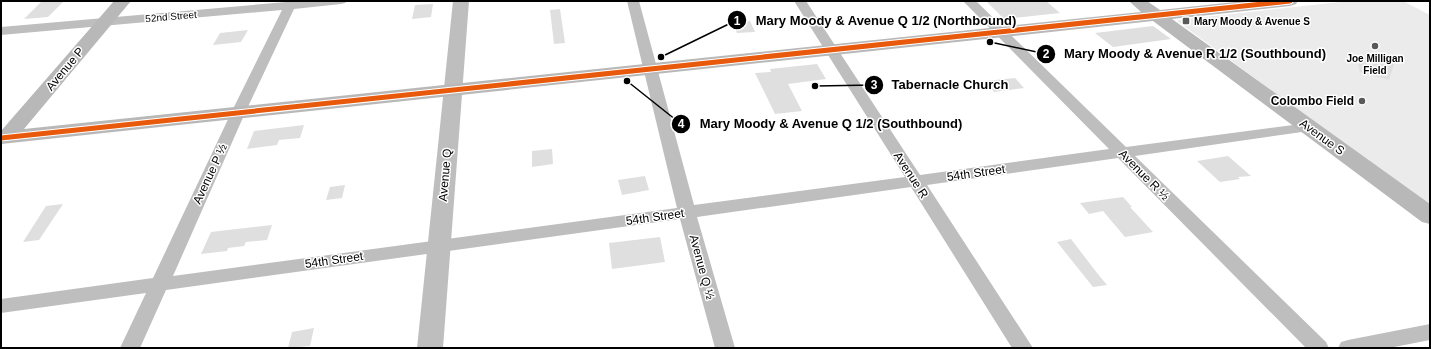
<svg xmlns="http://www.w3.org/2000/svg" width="1431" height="349" viewBox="0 0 1431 349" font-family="Helvetica,sans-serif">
	<rect width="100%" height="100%" fill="#fff"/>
	<path fill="#ebebeb" d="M 1349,1 L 1403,1 L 1430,15 L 1430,207 L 1177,21 L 1179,20 Z"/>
	<path fill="#dfdfdf" d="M 64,1 L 48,17 L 24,19 L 41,2 Z
		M 986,1 L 1046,1 L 1060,13 L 1004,19 Z
		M 433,4 L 431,17 L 412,19 L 415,5 Z
		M 560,9 L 565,43 L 554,44 L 550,10 Z
		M 750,21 L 755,32 L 737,33 L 732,22 Z
		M 1153,26 L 1171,39 L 1113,47 L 1095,33 Z
		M 248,30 L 241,42 L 213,45 L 220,33 Z
		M 1366,56 L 1394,64 L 1389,80 L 1360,72 L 1358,65 Z
		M 817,64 L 826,79 L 788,84 L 802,111 L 775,114 L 755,73 L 771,72 L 770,69 Z
		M 1015,78 L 1024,88 L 994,92 L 985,81 Z
		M 304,125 L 300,138 L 279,140 L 277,145 L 247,149 L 254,131 Z
		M 552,149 L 553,164 L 532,167 L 532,151 Z
		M 1228,156 L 1251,176 L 1238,177 L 1240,179 L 1220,182 L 1197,161 Z
		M 645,176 L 649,190 L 622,195 L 618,180 Z
		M 345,185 L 342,198 L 326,200 L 330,187 Z
		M 1123,197 L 1132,207 L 1130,207 L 1153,232 L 1125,237 L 1103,211 L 1089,214 L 1080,203 Z
		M 63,204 L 39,240 L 23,242 L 46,206 Z
		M 272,225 L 267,240 L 246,242 L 244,246 L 228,248 L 227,251 L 201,254 L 211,232 Z
		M 660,237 L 665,262 L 612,269 L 609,243 Z
		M 1071,239 L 1097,273 L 1107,285 L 1093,287 L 1057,242 Z
		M 314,328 L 310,346 L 288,348 L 292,332 Z"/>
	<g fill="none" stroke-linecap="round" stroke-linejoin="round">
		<path fill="#bebebe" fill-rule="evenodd" d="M 286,1 L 347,1 L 345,3 L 341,4 L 294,9 L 245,113 L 173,276 L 677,208 L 627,1 L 639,1 L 694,205 L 905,177 L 794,1 L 806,1 L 920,175 L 1109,149 L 963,1 L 976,1 L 1126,147 L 1309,123 L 1314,124 L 1316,127 L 1314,130 L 1309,131 L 1135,156 L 1326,342 L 1329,348 L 1306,348 L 1118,158 L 927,185 L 1033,348 L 1012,348 L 911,187 L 697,217 L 735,348 L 715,348 L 680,219 L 166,290 L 140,348 L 120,348 L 146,293 L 1,313 L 1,299 L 153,278 L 231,113 L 282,10 L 1,35 L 1,27 L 286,2 Z
			M 1430,324 L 1430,340 L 1389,348 L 1338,348 L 1341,342 L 1348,340 Z"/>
		<path fill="#bebebe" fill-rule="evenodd" d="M 453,1 L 469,1 L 443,348 L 417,348 Z"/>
		<path fill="#b8b8b8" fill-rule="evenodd" d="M 114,1 L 131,1 L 24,129 L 1141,12 L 1129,1 L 1147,1 L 1160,10 L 1244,1 L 1298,1 L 1296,4 L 1290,6 L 1172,19 L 1430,204 L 1430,224 L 1422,222 L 1153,21 L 1,144 L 1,131 Z"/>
		<defs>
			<path id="cycleway" d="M 1,138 L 1290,1"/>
		</defs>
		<use href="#cycleway" stroke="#fff" stroke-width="7"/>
		<use href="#cycleway" stroke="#e8590c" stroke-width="5"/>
	</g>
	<g fill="#595959" stroke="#fff" stroke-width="1.5">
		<rect x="1182" y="17" width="8" height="8" rx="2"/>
		<circle cx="1375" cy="46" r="4"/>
		<circle cx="1362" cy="101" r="4"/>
	</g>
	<g text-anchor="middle" stroke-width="3" stroke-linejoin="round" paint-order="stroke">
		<g font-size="10" fill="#000" stroke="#fff">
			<text transform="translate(171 16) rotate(-5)" y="4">52nd Street</text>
		</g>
		<g font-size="10" font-weight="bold" fill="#000" stroke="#fff" text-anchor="start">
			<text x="1194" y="25">Mary Moody &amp; Avenue S</text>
			<text x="1375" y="62" text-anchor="middle">Joe Milligan<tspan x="1375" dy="12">Field</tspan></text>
		</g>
		<g font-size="12" fill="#000" stroke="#fff">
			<text transform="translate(65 69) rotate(-50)" y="4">Avenue P</text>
			<text transform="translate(1322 137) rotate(36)" y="4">Avenue S</text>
			<text transform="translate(976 173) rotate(-8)" y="4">54th Street</text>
			<text transform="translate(210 174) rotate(-65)" y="4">Avenue P ½</text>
			<text transform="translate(445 175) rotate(-85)" y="4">Avenue Q</text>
			<text transform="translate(911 175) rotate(57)" y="4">Avenue R</text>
			<text transform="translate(1144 175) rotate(45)" y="4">Avenue R ½</text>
			<text transform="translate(655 217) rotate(-8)" y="4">54th Street</text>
			<text transform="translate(334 260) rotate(-8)" y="4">54th Street</text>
			<text transform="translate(702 267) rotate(75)" y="4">Avenue Q ½</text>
		</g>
		<g font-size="12" font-weight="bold" fill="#000" stroke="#fff" text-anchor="end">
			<text x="1354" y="105">Colombo Field</text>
		</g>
	</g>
	<path fill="none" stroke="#000" stroke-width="1.5" d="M661 57L737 20M990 42L1046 54M815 86L874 85M627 81L681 124"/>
	<g fill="#000" stroke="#fff" stroke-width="1.5">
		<circle cx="661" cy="57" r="4"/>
		<circle cx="990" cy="42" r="4"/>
		<circle cx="815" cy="86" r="4"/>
		<circle cx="627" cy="81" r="4"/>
		<circle cx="737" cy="20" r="10"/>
		<circle cx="1046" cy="54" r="10"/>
		<circle cx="874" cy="85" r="10"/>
		<circle cx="681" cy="124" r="10"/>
	</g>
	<g font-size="12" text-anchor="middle" font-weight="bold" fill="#fff">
		<text x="737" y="25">1</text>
		<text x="1046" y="58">2</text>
		<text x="874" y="89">3</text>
		<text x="681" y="128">4</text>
	</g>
	<g font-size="13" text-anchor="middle" font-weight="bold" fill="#000" stroke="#fff" stroke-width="3" stroke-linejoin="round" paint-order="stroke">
		<text x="886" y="25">Mary Moody &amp; Avenue Q 1/2 (Northbound)</text>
		<text x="1195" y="58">Mary Moody &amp; Avenue R 1/2 (Southbound)</text>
		<text x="950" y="89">Tabernacle Church</text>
		<text x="831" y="128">Mary Moody &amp; Avenue Q 1/2 (Southbound)</text>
	</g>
	<rect width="1431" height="349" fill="none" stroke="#000000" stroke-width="4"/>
</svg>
